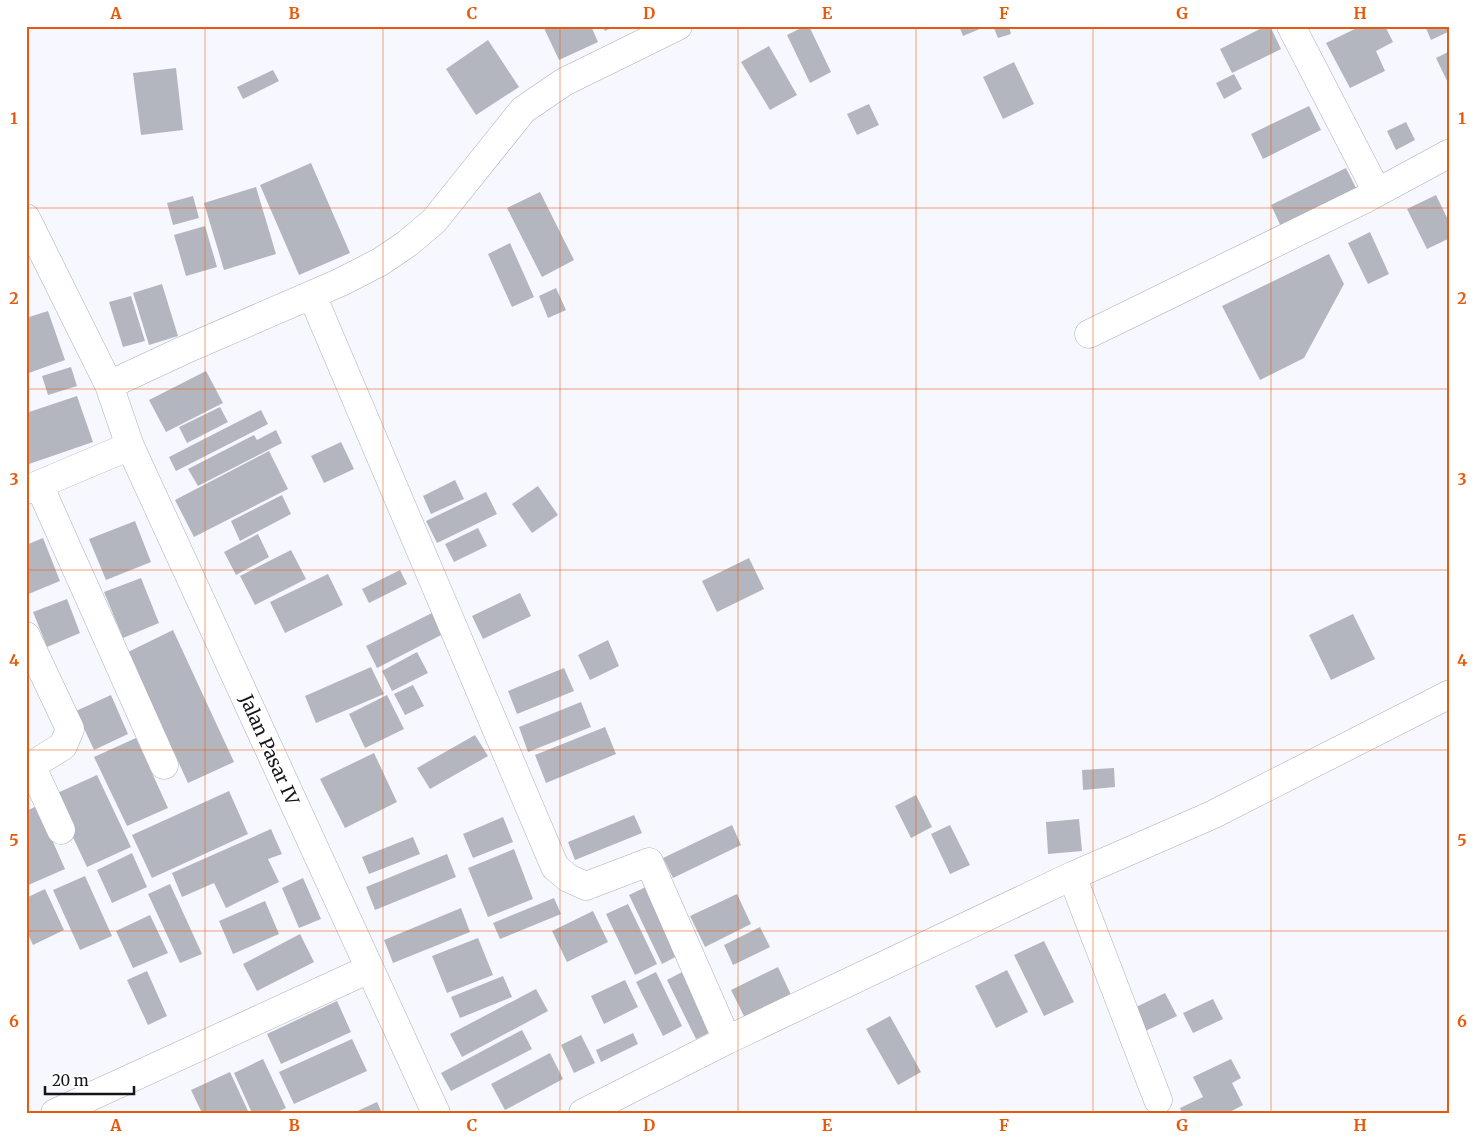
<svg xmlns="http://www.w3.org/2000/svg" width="1476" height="1139" viewBox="0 0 1476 1139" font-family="Merriweather,serif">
	<rect width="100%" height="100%" fill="#f6f7ff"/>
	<path fill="#b4b6bf" d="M 543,26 L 591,26 L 598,42 L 559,60 Z
		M 602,26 L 615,26 L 605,31 Z
		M 805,26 L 809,26 L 831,72 L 810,83 L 787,35 Z
		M 959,26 L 987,26 L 963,36 Z
		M 993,26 L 1009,26 L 1011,34 L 998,38 Z
		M 1266,26 L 1270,26 L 1281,49 L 1232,73 L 1220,49 Z
		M 1361,26 L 1385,26 L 1393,42 L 1376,51 L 1385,71 L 1350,88 L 1326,43 Z
		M 1425,26 L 1450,26 L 1450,31 L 1431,40 Z
		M 488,40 L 519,87 L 476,115 L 446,69 Z
		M 769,46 L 797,95 L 770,110 L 741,62 Z
		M 1450,51 L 1450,87 L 1436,58 Z
		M 1014,62 L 1034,104 L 1003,119 L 983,77 Z
		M 176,68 L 183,130 L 141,135 L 133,73 Z
		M 273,70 L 279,81 L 243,99 L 237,87 Z
		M 1234,74 L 1242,89 L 1224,99 L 1216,83 Z
		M 869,104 L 879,125 L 857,135 L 847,114 Z
		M 1309,106 L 1321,130 L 1263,159 L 1251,134 Z
		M 1406,122 L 1415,140 L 1396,150 L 1387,131 Z
		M 311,163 L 350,253 L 299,275 L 260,185 Z
		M 1346,168 L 1359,194 L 1283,231 L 1271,205 Z
		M 256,187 L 276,254 L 224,270 L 204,203 Z
		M 540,192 L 574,260 L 542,277 L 507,208 Z
		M 1436,195 L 1450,224 L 1450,238 L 1427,249 L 1407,209 Z
		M 193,196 L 199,218 L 173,225 L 167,203 Z
		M 205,226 L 217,267 L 186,276 L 174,235 Z
		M 1370,232 L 1389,274 L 1368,284 L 1348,243 Z
		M 510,243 L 534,297 L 512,307 L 488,254 Z
		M 1329,254 L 1344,284 L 1304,358 L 1260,380 L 1222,306 Z
		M 162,284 L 178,336 L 149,345 L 133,293 Z
		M 556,288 L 566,310 L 548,318 L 539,296 Z
		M 131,296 L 145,341 L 123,347 L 109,302 Z
		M 48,311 L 65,360 L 26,374 L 26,318 Z
		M 71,367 L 77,386 L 48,395 L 42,376 Z
		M 206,371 L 223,403 L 166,432 L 149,400 Z
		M 77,396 L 93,442 L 29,464 L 26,457 L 26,413 Z
		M 220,407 L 228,422 L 187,443 L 179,427 Z
		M 261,410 L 268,424 L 176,471 L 169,457 Z
		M 276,430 L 282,443 L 198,486 L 188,469 L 254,435 L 257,440 Z
		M 341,442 L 354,469 L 324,483 L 311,456 Z
		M 269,451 L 288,489 L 194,537 L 175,500 Z
		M 455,480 L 464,499 L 431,514 L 423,496 Z
		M 538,486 L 558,515 L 532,533 L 512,504 Z
		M 486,492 L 497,514 L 437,543 L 426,521 Z
		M 282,495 L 291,514 L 240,541 L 231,521 Z
		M 135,521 L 151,562 L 106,580 L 89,539 Z
		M 478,528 L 487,546 L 454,562 L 445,544 Z
		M 258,534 L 269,557 L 236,575 L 224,552 Z
		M 43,538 L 60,581 L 26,595 L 26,545 Z
		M 291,550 L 306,579 L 255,605 L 240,576 Z
		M 749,558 L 764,589 L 717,612 L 702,581 Z
		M 400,570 L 407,584 L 369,603 L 362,589 Z
		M 328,574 L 343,605 L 285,633 L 270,602 Z
		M 141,578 L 159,623 L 123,638 L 104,592 Z
		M 520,593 L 531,616 L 483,639 L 472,616 Z
		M 67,599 L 80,633 L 47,647 L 33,612 Z
		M 436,611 L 447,632 L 377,668 L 366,646 Z
		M 1353,614 L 1375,659 L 1331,680 L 1309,635 Z
		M 173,630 L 234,762 L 188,783 L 128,652 Z
		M 608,640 L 619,666 L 590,680 L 578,655 Z
		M 417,652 L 428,673 L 392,691 L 382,671 Z
		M 371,667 L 384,694 L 316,723 L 305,696 Z
		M 564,668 L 574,691 L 517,714 L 508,691 Z
		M 413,685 L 424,706 L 405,715 L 394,694 Z
		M 111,695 L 128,734 L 94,750 L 76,711 Z
		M 387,695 L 404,729 L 365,748 L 349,714 Z
		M 581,702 L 591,727 L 528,752 L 519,727 Z
		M 605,727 L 616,754 L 546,783 L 535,755 Z
		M 475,735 L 488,756 L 430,789 L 417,768 Z
		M 136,738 L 168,808 L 127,826 L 94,757 Z
		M 374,753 L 397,802 L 345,828 L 320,779 Z
		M 1114,768 L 1115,787 L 1083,790 L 1082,770 Z
		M 97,775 L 131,847 L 87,867 L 53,795 Z
		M 229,791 L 248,834 L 152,878 L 132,835 Z
		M 916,795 L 932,827 L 911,838 L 895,806 Z
		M 37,806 L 65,869 L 26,886 L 26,811 Z
		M 634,815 L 642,833 L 575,860 L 568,842 Z
		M 503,817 L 513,842 L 473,858 L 463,834 Z
		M 1079,819 L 1082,851 L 1048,854 L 1046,822 Z
		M 732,825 L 741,845 L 673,878 L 663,858 Z
		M 950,825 L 970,865 L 950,874 L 931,834 Z
		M 271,829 L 282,854 L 268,859 L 279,882 L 226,908 L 214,883 L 182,897 L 172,873 Z
		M 413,837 L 420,854 L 369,874 L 362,857 Z
		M 514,849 L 533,899 L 488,917 L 468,868 Z
		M 132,853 L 147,887 L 112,903 L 97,870 Z
		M 447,854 L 456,877 L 375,910 L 366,887 Z
		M 85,876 L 112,936 L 80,950 L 53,890 Z
		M 303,878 L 321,919 L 299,928 L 282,888 Z
		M 170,884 L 202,954 L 180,963 L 148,894 Z
		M 648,886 L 681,954 L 662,964 L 629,895 Z
		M 45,889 L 64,930 L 33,945 L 26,930 L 26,898 Z
		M 737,894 L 751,924 L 705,947 L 690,916 Z
		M 554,898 L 561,914 L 500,939 L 493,923 Z
		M 265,901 L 279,934 L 233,954 L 219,921 Z
		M 628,904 L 657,964 L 635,975 L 606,914 Z
		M 461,908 L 470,932 L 393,963 L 384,940 Z
		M 593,911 L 608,942 L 567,962 L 552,931 Z
		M 150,915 L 168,953 L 133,968 L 116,931 Z
		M 760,927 L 770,947 L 733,965 L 724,945 Z
		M 300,934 L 314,962 L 257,991 L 243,964 Z
		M 478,938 L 493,975 L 447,993 L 432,956 Z
		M 1044,941 L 1074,1002 L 1044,1016 L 1014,955 Z
		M 778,967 L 793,999 L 747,1022 L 731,990 Z
		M 686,970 L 715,1030 L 696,1039 L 667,980 Z
		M 1007,970 L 1028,1012 L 996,1028 L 975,986 Z
		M 147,971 L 167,1016 L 148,1025 L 127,980 Z
		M 656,972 L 682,1026 L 663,1036 L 636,982 Z
		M 503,976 L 512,997 L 460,1018 L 451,997 Z
		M 625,980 L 638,1007 L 604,1024 L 591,996 Z
		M 536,989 L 548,1011 L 462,1057 L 450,1034 Z
		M 1165,993 L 1177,1016 L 1139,1034 L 1128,1011 Z
		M 1213,999 L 1223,1019 L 1193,1033 L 1183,1013 Z
		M 337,1001 L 351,1032 L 281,1064 L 267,1034 Z
		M 890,1016 L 921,1072 L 898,1085 L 866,1029 Z
		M 522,1030 L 532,1049 L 451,1091 L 441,1073 Z
		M 633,1033 L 638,1044 L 601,1062 L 596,1050 Z
		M 581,1035 L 595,1063 L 574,1073 L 561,1045 Z
		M 352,1039 L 367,1071 L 294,1104 L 279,1072 Z
		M 550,1053 L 563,1079 L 505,1110 L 491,1084 Z
		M 263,1059 L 286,1108 L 275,1113 L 252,1113 L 234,1073 Z
		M 1231,1059 L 1241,1078 L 1232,1083 L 1243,1105 L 1228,1113 L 1182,1113 L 1180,1108 L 1203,1097 L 1193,1077 Z
		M 230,1072 L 249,1113 L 202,1113 L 191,1090 Z
		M 377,1102 L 382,1113 L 353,1113 Z"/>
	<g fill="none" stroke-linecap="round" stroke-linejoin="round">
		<defs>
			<path id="minor" d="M 1291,26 L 1377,192
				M 26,218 L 109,385 L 130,446 L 436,1113
				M 312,295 L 555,867 L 568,878 L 586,886 L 649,862 L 727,1040
				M 1089,334 L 1365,199 L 1450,153
				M 109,385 L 182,351 L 341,282 L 380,262 L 408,243 L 434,221 L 523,110 L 564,82 L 678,26
				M 39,485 L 164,765
				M 26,490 L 130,446
				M 26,636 L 70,729 L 63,746 L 26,769
				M 32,767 L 61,830
				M 1158,1100 L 1072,876 L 1212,815 L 1450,694
				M 55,1113 L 369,969
				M 583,1113 L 727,1040 L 1072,876"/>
		</defs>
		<use href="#minor" stroke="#aeb0b9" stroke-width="29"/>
		<use href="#minor" stroke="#fff" stroke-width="28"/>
	</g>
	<path fill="none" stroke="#e8590c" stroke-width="1" stroke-opacity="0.55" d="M 205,26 L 205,1113M 383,26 L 383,1113M 560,26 L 560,1113M 738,26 L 738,1113M 916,26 L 916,1113M 1093,26 L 1093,1113M 1271,26 L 1271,1113M 26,208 L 1450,208M 26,389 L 1450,389M 26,570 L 1450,570M 26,750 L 1450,750M 26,931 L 1450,931"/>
	<g text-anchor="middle" stroke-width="4" stroke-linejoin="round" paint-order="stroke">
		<g font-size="18" fill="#141518" stroke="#fff">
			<text transform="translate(269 750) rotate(66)" y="6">Jalan Pasar IV</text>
		</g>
	</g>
	<rect width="1476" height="1139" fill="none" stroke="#ffffff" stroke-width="55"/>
	<path d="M45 1086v8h89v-8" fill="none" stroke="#141518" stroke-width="2.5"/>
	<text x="52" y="1086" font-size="15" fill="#141518" stroke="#ffffff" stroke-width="4" paint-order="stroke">20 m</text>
	<rect x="28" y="28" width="1420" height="1084" fill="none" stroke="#e8590c" stroke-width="2"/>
	<g font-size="16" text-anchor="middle" font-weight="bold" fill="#e8590c">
		<text x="116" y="19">A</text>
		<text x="294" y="19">B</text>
		<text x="472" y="19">C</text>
		<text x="649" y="19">D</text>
		<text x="827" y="19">E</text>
		<text x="1004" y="19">F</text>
		<text x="1182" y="19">G</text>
		<text x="1360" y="19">H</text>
		<text x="14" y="124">1</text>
		<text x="1462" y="124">1</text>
		<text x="14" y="304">2</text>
		<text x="1462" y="304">2</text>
		<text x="14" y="485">3</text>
		<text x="1462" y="485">3</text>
		<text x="14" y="666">4</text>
		<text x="1462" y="666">4</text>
		<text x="14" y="846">5</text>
		<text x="1462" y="846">5</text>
		<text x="14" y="1027">6</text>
		<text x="1462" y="1027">6</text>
		<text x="116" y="1131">A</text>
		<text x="294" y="1131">B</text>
		<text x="472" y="1131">C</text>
		<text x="649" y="1131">D</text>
		<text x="827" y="1131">E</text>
		<text x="1004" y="1131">F</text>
		<text x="1182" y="1131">G</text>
		<text x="1360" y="1131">H</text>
	</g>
</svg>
